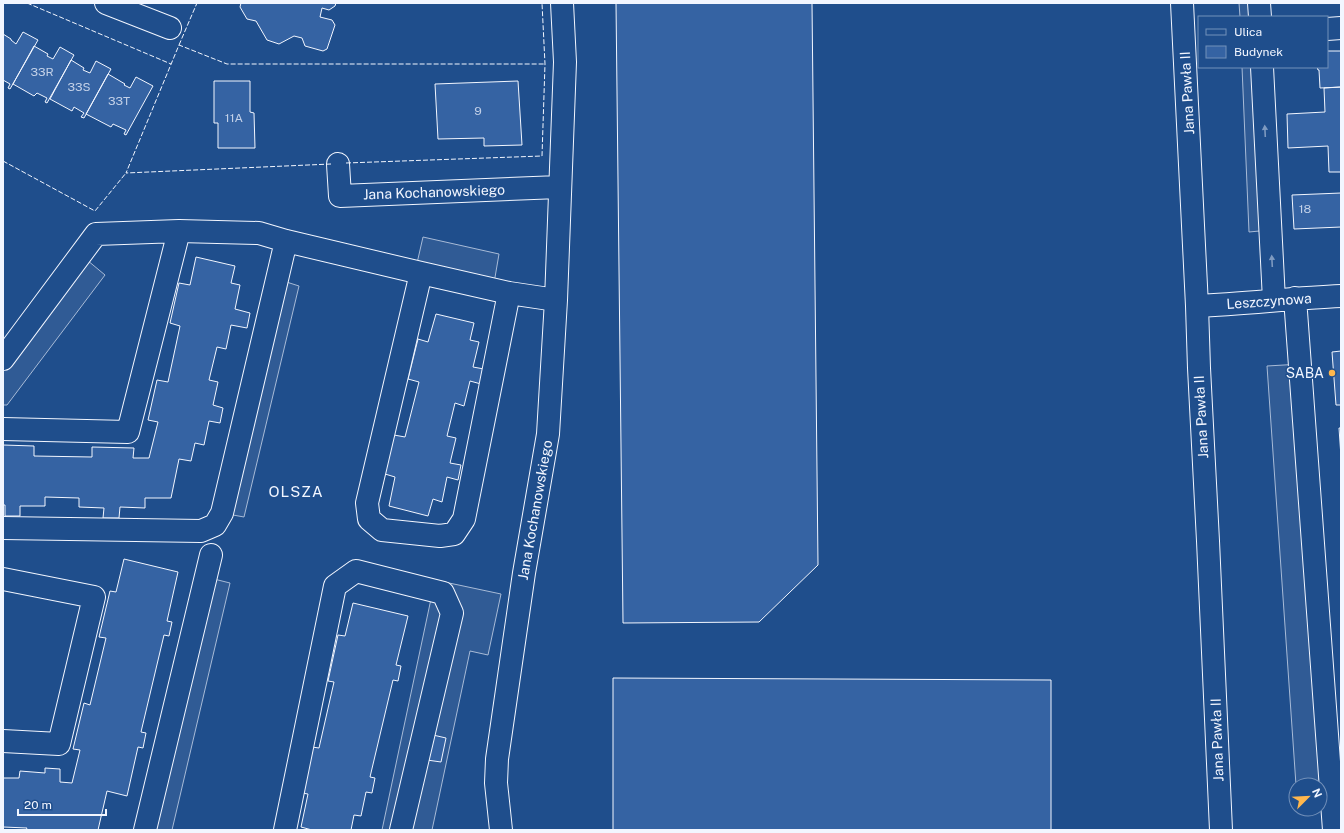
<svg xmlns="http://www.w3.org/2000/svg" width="1344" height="833" viewBox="0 0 1344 833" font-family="'Public Sans',sans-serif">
	<rect width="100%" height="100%" fill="#1f4e8c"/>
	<path fill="#305b95" stroke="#a8bbd7" d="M 1239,3 L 1259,3 L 1260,17 L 1240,17 Z
		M 1242,67 L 1262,67 L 1270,230 L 1249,232 Z
		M 423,237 L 499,254 L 493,289 L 415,272 Z
		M 81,255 L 105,275 L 7,405 L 3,405 L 3,359 Z
		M 277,279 L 299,286 L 244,517 L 222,513 Z
		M 1301,364 L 1320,785 L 1296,785 L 1267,366 Z
		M 206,577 L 230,583 L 172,830 L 145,830 Z
		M 435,580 L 501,594 L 488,655 L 470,651 L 432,830 L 382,830 Z"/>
	<path fill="#3563a3" stroke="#f2f6ff" d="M 241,3 L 336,3 L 335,6 L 329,10 L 322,8 L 320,17 L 332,20 L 335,25 L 327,49 L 323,51 L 305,46 L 302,38 L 294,36 L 279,44 L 267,40 L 256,21 L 247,19 L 240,7 Z
		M 616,3 L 812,3 L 818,565 L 759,622 L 623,623 Z
		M 23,32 L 38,40 L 10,89 L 8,88 L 10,84 L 3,80 L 3,34 L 11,39 L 11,40 L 16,44 Z
		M 34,46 L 48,54 L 47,56 L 53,59 L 60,47 L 74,55 L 47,103 L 45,102 L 47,98 L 37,93 L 34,96 L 13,84 Z
		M 1327,51 L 1341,51 L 1341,87 L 1320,88 L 1319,70 L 1318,70 L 1317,67 L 1327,67 Z
		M 71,60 L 84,68 L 83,70 L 90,73 L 96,61 L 111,69 L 84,118 L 81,117 L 84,113 L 74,107 L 72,111 L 50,99 Z
		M 108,74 L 125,84 L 124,85 L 130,88 L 136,77 L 153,86 L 126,135 L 124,134 L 126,130 L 113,124 L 111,127 L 86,114 Z
		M 214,81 L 250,81 L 250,112 L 254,113 L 255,148 L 218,148 L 218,123 L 214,123 Z
		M 518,81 L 522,145 L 484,146 L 484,138 L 438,139 L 435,84 Z
		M 1341,87 L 1341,172 L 1329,172 L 1328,146 L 1288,148 L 1287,114 L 1325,112 L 1324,88 Z
		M 1341,193 L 1341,227 L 1294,229 L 1292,195 Z
		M 196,257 L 235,266 L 231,283 L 240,285 L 235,309 L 250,313 L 247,328 L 231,325 L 226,349 L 217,347 L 209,380 L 218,382 L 213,405 L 223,408 L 220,423 L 209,421 L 204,445 L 195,443 L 191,461 L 179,459 L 171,498 L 145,498 L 145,508 L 120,507 L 119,518 L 103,518 L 104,508 L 79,507 L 79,498 L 45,497 L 45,506 L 20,506 L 20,516 L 5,516 L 5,505 L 3,505 L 3,445 L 34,446 L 34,456 L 92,457 L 92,447 L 134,448 L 133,458 L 149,458 L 158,422 L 148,420 L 157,380 L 168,382 L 180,326 L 170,323 L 179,283 L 190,285 Z
		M 436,314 L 474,323 L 470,340 L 479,342 L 473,367 L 484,369 L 481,384 L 470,381 L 464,406 L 455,403 L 447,436 L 456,438 L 450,463 L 461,465 L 458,480 L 447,477 L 442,502 L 433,499 L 428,516 L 389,506 L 395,477 L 385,474 L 394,435 L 405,437 L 419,382 L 408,379 L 418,339 L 428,342 Z
		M 1341,351 L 1341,405 L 1336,405 L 1332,352 Z
		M 1339,428 L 1341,428 L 1341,457 Z
		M 124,559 L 178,572 L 167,621 L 172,622 L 169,636 L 164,635 L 141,732 L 146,733 L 143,748 L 138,747 L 127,796 L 107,791 L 98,830 L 26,830 L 27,828 L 3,827 L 3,778 L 19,778 L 20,771 L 45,773 L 45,768 L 60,769 L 60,782 L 72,783 L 80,750 L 73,749 L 84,703 L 90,705 L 106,638 L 99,637 L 110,591 L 116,592 Z
		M 353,603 L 408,616 L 396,665 L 401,666 L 398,681 L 393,680 L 370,777 L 375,778 L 372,793 L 366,792 L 361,816 L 354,815 L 351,830 L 312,830 L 301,827 L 308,794 L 302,793 L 312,747 L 319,748 L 334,682 L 328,681 L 338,635 L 345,636 Z
		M 613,678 L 1051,680 L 1051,830 L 613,830 Z
		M 433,735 L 446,738 L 441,762 L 427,760 Z"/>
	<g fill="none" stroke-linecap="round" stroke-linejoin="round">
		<defs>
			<path id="minor" d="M 106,3 L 170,28
				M 1182,3 L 1197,306 L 1199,368 L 1208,541 L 1221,830
				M 1259,3 L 1260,17
				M 1327,29 L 1341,28
				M 1262,67 L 1274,300
				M 338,164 L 340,196 L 559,187
				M 421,273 L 367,503 L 369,519 L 382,530 L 440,536 L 454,534 L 464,519 L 509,293
				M 1295,298 L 1334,830
				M 1197,306 C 1245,304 1293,298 1341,296
				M 3,359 L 96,234 L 179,231 L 259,233 L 286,241 L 421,273 L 509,293 L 556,300
				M 3,429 L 128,432 L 179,231
				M 3,528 L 201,531 L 215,525 L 222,513 L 286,241
				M 3,579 L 94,597 L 59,744 L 3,741
				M 145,830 L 211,555
				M 285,830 L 335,586 L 356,571 L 443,593 L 452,613 L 401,830
				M 501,830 L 496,783 L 497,759 L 524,573 L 548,434 L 556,300 L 565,62 L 562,3"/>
		</defs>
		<use href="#minor" stroke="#f2f6ff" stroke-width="24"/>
		<use href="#minor" stroke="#1f4e8c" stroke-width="22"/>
		<path stroke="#f2f6ff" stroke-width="1" stroke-dasharray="5 2" stroke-linecap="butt" d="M 27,3 L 171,64
			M 179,45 L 197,3
			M 3,161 L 95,211 L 126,173
			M 346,163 L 542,156 L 545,64 L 542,3
			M 331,164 L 126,173 L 179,45 L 227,64 L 545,64"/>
	</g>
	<defs><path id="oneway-solid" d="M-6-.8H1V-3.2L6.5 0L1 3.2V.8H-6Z"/></defs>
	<g fill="#7e9ac0">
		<use href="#oneway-solid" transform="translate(1265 131) rotate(-93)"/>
		<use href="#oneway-solid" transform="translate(1272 261) rotate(-93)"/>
	</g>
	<circle fill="#ffb74d" stroke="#1f4e8c" stroke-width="1.5" cx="1332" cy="373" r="4"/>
	<g text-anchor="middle" stroke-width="3" stroke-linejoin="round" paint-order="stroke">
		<g font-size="12" fill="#c3d1e8">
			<text x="42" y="76">33R</text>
			<text x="79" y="91">33S</text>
			<text x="119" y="105">33T</text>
			<text x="478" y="115">9</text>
			<text x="234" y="122">11A</text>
			<text x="1305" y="213">18</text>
		</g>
		<g font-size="14" fill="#f2f6ff" stroke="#1f4e8c">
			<text transform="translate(1187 93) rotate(-93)" y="5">Jana Pawła II</text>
			<text transform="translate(434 192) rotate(-2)" y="5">Jana Kochanowskiego</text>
			<text transform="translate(1269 301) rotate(-4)" y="5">Leszczynowa</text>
			<text transform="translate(1201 417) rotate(-93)" y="5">Jana Pawła II</text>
			<text transform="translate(535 510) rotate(-80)" y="5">Jana Kochanowskiego</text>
			<text transform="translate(1217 740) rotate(-92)" y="5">Jana Pawła II</text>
		</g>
		<g font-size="14" fill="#f2f6ff" stroke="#1f4e8c" text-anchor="end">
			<text x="1324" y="378">SABA</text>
		</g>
		<g font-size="15" letter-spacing="1" fill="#f2f6ff" stroke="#1f4e8c">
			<text x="296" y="497">OLSZA</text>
		</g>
	</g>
	<rect width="1344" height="833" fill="none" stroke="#f2f6ff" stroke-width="8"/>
	<rect x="1198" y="16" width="130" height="52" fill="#1f4e8c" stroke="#7391ba"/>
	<rect x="1206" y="29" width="20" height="6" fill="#1f4e8c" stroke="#7391ba"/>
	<text x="1234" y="36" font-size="12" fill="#f2f6ff">Ulica</text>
	<rect x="1206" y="46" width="20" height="12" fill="#3563a3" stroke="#7391ba"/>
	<text x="1234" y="56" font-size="12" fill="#f2f6ff">Budynek</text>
	<g transform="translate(1308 797) rotate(66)"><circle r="19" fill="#1f4e8c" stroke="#7391ba"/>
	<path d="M0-3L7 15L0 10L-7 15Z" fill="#ffb74d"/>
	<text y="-6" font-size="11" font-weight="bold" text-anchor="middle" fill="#f2f6ff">N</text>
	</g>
	<path d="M18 809v6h88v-6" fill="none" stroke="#f2f6ff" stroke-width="2"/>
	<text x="24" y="809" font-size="12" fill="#f2f6ff" stroke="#1f4e8c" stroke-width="3" paint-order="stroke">20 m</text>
</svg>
